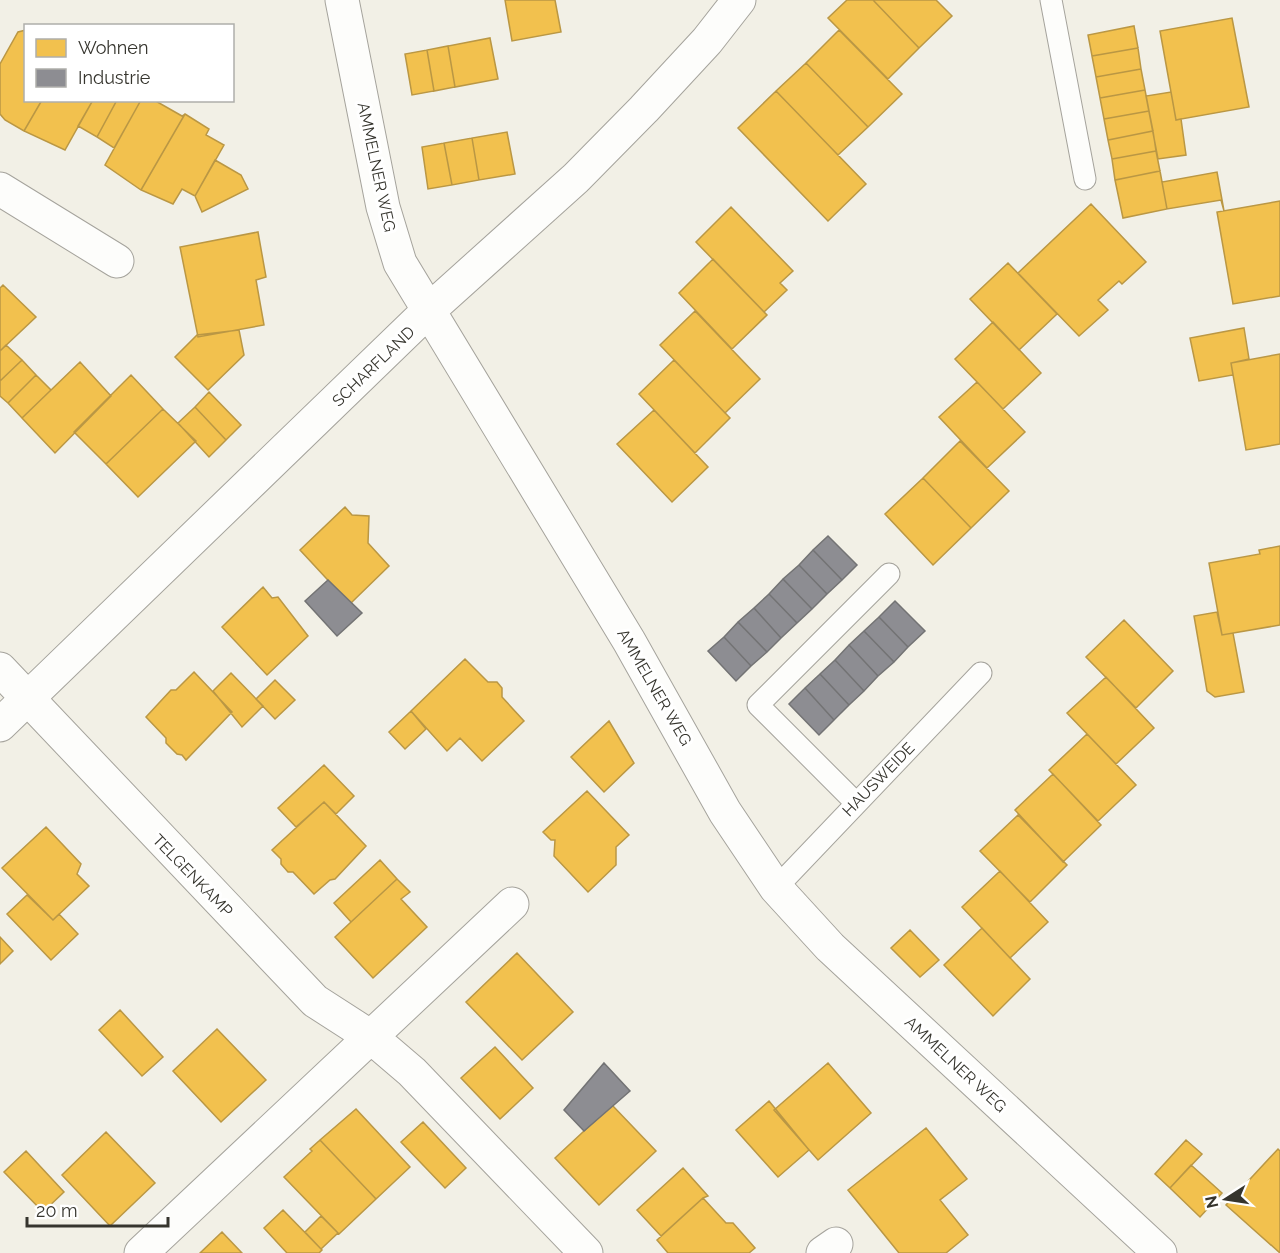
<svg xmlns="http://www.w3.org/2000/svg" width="1280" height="1253" viewBox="0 0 1280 1253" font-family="Raleway,sans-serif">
	<rect width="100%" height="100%" fill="#f2f0e6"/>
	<path fill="#f2c14e" stroke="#ba9744" stroke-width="1.5" d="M 505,0 L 555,0 L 561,32 L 512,41 Z
		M 847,0 L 873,0 L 919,48 L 888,79 L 828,18 Z
		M 873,0 L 936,0 L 952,16 L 919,48 Z
		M 1232,18 L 1249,107 L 1176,120 L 1160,31 Z
		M 1134,26 L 1138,48 L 1092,56 L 1088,35 Z
		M 26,30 L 26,100 L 42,100 L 24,131 L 5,120 L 0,114 L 0,64 L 18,32 Z
		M 839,30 L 902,94 L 868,127 L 806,63 Z
		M 490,38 L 498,79 L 455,87 L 448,46 Z
		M 448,46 L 455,87 L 434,91 L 427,50 Z
		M 1138,48 L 1141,69 L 1096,77 L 1092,56 Z
		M 427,50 L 434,91 L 412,95 L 405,54 Z
		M 806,63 L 868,127 L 838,155 L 776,91 Z
		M 1141,69 L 1145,90 L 1100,98 L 1096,77 Z
		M 1145,90 L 1149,111 L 1104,119 L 1100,98 Z
		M 776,91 L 866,184 L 828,221 L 738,128 Z
		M 1171,92 L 1176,120 L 1181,119 L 1186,155 L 1158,159 L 1146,96 Z
		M 42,100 L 93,100 L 65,150 L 24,131 Z
		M 93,100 L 117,100 L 97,137 L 78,126 Z
		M 117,100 L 141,100 L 114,148 L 97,137 Z
		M 141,100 L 154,100 L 182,116 L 185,114 L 141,190 L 105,165 Z
		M 1149,111 L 1153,131 L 1108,140 L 1104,119 Z
		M 185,114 L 209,129 L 206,135 L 224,145 L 195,196 L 182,189 L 173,204 L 141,190 Z
		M 1153,131 L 1156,151 L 1112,159 L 1108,140 Z
		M 507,132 L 515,174 L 479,180 L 472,138 Z
		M 472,138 L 479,180 L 452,185 L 444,143 Z
		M 444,143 L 452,185 L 428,189 L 422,147 Z
		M 1156,151 L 1160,171 L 1115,180 L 1112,159 Z
		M 215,160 L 241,175 L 248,189 L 202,212 L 195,196 Z
		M 1160,171 L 1167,209 L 1123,218 L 1115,180 Z
		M 1217,172 L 1224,211 L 1221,200 L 1167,209 L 1162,182 Z
		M 1280,201 L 1280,296 L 1233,304 L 1217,212 Z
		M 1091,204 L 1146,262 L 1122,284 L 1119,281 L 1098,300 L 1108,310 L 1079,336 L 1018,273 Z
		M 731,207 L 793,271 L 780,283 L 787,290 L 764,312 L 696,242 Z
		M 258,232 L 266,277 L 256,280 L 264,325 L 198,337 L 180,247 Z
		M 713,259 L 767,315 L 732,349 L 679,293 Z
		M 1008,263 L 1057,314 L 1019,350 L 970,299 Z
		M 3,285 L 36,317 L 0,351 L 0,288 Z
		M 695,311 L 760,379 L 725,413 L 660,345 Z
		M 993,322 L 1041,373 L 1003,409 L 955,359 Z
		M 1244,328 L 1249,359 L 1231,363 L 1233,375 L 1199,381 L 1190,338 Z
		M 239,330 L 244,355 L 208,390 L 175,357 L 197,335 Z
		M 6,345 L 22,360 L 0,381 L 0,351 Z
		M 1280,354 L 1280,444 L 1246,450 L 1231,363 Z
		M 22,360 L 36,375 L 8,403 L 0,396 L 0,381 Z
		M 674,360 L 730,418 L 695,453 L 639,394 Z
		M 80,362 L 111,396 L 55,453 L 22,418 Z
		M 36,375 L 51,390 L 22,418 L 8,403 Z
		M 131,375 L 163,409 L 106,464 L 74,432 Z
		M 977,382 L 1025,432 L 987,468 L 939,417 Z
		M 209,392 L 241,425 L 226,440 L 195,407 Z
		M 195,407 L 226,440 L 209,457 L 178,423 Z
		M 163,409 L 196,441 L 138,497 L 106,464 Z
		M 654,410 L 708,467 L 672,502 L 617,444 Z
		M 960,441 L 1009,491 L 971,528 L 923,478 Z
		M 923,478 L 971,528 L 933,565 L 885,514 Z
		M 345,507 L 352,515 L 369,516 L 368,543 L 389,566 L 350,604 L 300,550 Z
		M 1280,546 L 1280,625 L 1222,635 L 1209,563 L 1260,554 L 1259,550 Z
		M 263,587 L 272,598 L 278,597 L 308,636 L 267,675 L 222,627 Z
		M 1217,612 L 1222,635 L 1233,633 L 1244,692 L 1215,697 L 1207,691 L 1194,616 Z
		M 1124,620 L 1173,671 L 1136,708 L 1086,657 Z
		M 465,659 L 488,682 L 497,682 L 502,688 L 502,697 L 524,721 L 482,761 L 460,738 L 447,751 L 411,711 Z
		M 194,672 L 232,712 L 186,760 L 182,755 L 177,754 L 166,743 L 166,738 L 146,717 L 171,690 L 176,690 Z
		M 231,673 L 263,706 L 242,727 L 213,691 Z
		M 1106,677 L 1154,728 L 1116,764 L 1067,713 Z
		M 275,680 L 295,700 L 275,719 L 256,699 Z
		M 411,711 L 426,729 L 405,749 L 389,732 Z
		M 609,721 L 634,763 L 604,792 L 571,757 Z
		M 1087,734 L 1136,785 L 1098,821 L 1049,770 Z
		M 324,765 L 354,796 L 336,814 L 324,802 L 296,827 L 278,808 Z
		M 1053,774 L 1101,825 L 1063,862 L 1015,810 Z
		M 587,791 L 629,835 L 616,847 L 616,865 L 588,892 L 554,856 L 555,840 L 551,840 L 543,832 Z
		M 324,802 L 366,846 L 335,879 L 330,880 L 314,894 L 293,872 L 288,872 L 281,864 L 281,859 L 272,850 Z
		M 1018,815 L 1067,865 L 1030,902 L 980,851 Z
		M 46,827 L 81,864 L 77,874 L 89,886 L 53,920 L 2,868 Z
		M 380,860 L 397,879 L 351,922 L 334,903 Z
		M 1000,871 L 1048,922 L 1010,958 L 962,907 Z
		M 397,879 L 410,892 L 401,899 L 427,927 L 373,978 L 335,937 Z
		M 27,895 L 53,920 L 59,914 L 78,934 L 51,960 L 7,914 Z
		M 982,928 L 1030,979 L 993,1016 L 944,965 Z
		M 910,930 L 939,960 L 920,977 L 891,948 Z
		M 0,937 L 13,951 L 0,964 Z
		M 517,953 L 573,1012 L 522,1060 L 466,1002 Z
		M 120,1010 L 163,1057 L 142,1076 L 99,1030 Z
		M 217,1029 L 266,1080 L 221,1122 L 173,1071 Z
		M 495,1047 L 533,1088 L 500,1119 L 461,1078 Z
		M 828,1063 L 871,1113 L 818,1160 L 774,1110 Z
		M 769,1101 L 809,1150 L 778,1177 L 736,1130 Z
		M 612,1105 L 656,1151 L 599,1205 L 555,1158 Z
		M 356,1109 L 410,1167 L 376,1199 L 320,1140 Z
		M 423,1122 L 466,1168 L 445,1188 L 401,1142 Z
		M 926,1128 L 967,1179 L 940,1200 L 968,1235 L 946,1253 L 899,1253 L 848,1190 Z
		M 106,1132 L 155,1183 L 110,1226 L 62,1175 Z
		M 320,1140 L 376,1199 L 339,1234 L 284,1177 L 312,1151 L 310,1149 Z
		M 1186,1140 L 1202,1154 L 1170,1188 L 1155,1174 Z
		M 1278,1149 L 1280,1151 L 1280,1253 L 1226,1205 Z
		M 26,1151 L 64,1192 L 43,1212 L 4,1172 Z
		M 1191,1165 L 1222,1193 L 1200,1217 L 1170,1188 Z
		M 683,1168 L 708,1196 L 703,1198 L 661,1236 L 637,1210 Z
		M 703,1198 L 726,1223 L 733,1223 L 755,1248 L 749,1253 L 668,1253 L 657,1240 Z
		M 283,1210 L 322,1250 L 319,1253 L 287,1253 L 264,1228 Z
		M 321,1216 L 338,1233 L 321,1249 L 305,1232 Z
		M 222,1232 L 242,1253 L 200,1253 Z"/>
	<path fill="#8d8d92" stroke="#737374" stroke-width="1.5" d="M 828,536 L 857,565 L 842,580 L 813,550 Z
		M 813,550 L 842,580 L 827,594 L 799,565 Z
		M 799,565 L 827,594 L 812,609 L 783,579 Z
		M 783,579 L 812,609 L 797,623 L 769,594 Z
		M 328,580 L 362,613 L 337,636 L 305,601 Z
		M 769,594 L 797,623 L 781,638 L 754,608 Z
		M 895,601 L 925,631 L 908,647 L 879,617 Z
		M 754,608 L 781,638 L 767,652 L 738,622 Z
		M 879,617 L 908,647 L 894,662 L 864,631 Z
		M 738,622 L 767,652 L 751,666 L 724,637 Z
		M 864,631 L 894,662 L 878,676 L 849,645 Z
		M 724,637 L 751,666 L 736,681 L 708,651 Z
		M 849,645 L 878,676 L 864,691 L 835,660 Z
		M 835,660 L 864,691 L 849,705 L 820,674 Z
		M 820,674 L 849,705 L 834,720 L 805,688 Z
		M 805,688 L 834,720 L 819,735 L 789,704 Z
		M 604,1063 L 630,1091 L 584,1131 L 564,1110 Z"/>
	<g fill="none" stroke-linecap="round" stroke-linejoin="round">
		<defs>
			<path id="service" d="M 1051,0 L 1085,179
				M 855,802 L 758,705 L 889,574
				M 776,888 L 981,673"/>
			<path id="minor" d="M 342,0 L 383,207 L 400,263 L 629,641 L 725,812 L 776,888 L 830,947 L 1160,1253
				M 0,189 L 117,261
				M 0,669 L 315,1001 L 371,1037 L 412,1072 L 586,1253
				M 0,725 L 427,312 L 576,178 L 644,109 L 707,41 L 739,0
				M 141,1253 L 512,904
				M 823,1253 L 836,1244"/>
		</defs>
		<use href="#service" stroke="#a5a39c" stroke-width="23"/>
		<use href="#minor" stroke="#a5a39c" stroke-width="35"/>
		<use href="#service" stroke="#fdfdfb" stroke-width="21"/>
		<use href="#minor" stroke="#fdfdfb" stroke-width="33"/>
	</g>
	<g text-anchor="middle" stroke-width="6" stroke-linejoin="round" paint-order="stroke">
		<g font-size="16" fill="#36352e" stroke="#fff">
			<text transform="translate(377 167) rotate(78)" y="6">AMMELNER WEG</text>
			<text transform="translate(373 366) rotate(-44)" y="6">SCHARFLAND</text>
			<text transform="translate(655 687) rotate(60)" y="6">AMMELNER WEG</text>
			<text transform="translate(878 779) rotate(-46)" y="6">HAUSWEIDE</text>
			<text transform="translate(193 875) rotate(46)" y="6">TELGENKAMP</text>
			<text transform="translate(956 1064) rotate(43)" y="6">AMMELNER WEG</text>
		</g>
	</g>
	<rect x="24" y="24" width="210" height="78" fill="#ffffff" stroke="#afaeab" stroke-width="1.5"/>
	<rect x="36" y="39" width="30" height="18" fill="#f2c14e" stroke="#afaeab" stroke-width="1.5"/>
	<text x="78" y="54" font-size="18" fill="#36352e">Wohnen</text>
	<rect x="36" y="69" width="30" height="18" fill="#8d8d92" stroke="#afaeab" stroke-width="1.5"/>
	<text x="78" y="84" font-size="18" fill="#36352e">Industrie</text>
	<g transform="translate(1226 1199) rotate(258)" stroke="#ffffff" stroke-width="4.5" paint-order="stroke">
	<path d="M0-4.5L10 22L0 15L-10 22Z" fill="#36352e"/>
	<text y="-9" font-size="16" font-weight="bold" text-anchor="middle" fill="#36352e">N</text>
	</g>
	<path d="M27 1217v9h141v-9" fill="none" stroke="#36352e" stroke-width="3"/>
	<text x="36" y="1217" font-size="18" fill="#36352e" stroke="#ffffff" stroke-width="4.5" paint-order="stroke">20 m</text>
</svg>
